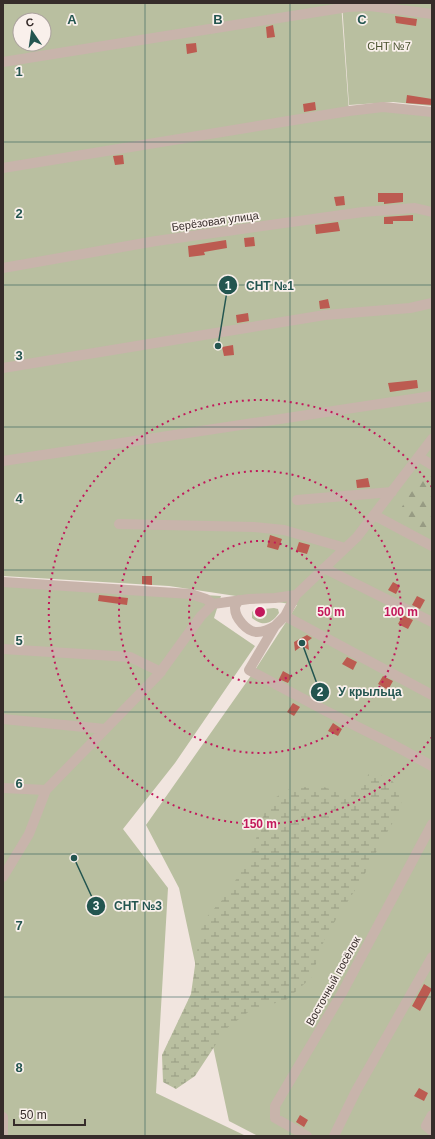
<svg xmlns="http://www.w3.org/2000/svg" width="435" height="1139" viewBox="0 0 435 1139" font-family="Arial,sans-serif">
	<defs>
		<pattern id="forest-firs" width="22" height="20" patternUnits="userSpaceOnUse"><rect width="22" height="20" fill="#b9bfa0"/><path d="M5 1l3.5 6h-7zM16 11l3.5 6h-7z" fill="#979b83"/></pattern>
		<pattern id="wetland-marsh" width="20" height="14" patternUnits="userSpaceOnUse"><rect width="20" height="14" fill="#b9bfa0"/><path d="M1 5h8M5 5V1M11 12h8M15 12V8" fill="none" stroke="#979b83"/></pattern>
	</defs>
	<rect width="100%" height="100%" fill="#f1e5df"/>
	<path fill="#b9bfa0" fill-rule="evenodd" d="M 3,3 L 341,3 L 349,112 L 384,109 L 432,115 L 432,1136 L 258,1136 L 229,1121 L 179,888 L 146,825 L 255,670 L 297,605 L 169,586 L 3,576 ZM 20,20 L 44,20 L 44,44 L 20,44 Z
		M 342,3 L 432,3 L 432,106 L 393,102 L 349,105 Z
		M 3,583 L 221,596 L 214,618 L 255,646 L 175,763 L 123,829 L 168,888 L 156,1093 L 246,1136 L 3,1136 Z
		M 274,608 L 278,609 L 279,613 C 271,624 264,627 252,618 L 252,612 L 254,610 Z"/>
	<path fill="url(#forest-firs)" d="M 426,469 L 432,472 L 432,536 L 398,513 Z"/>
	<path fill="url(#wetland-marsh)" d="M 370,771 L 392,780 L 402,798 L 400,810 L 381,843 L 361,881 L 326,935 L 311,978 L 286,1000 L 251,1010 L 226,1029 L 195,1076 L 176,1089 L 163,1082 L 162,1055 L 191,994 L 198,944 L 203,921 L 223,899 L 249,860 L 264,814 L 273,799 L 291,788 L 321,786 L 348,795 L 364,783 Z"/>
	<path fill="#bc5b51" d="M 395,16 L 417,19 L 416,26 L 396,23 Z
		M 273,25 L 275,37 L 267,38 L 266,27 Z
		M 196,43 L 197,52 L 187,54 L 186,44 Z
		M 407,95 L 432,99 L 432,105 L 406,103 Z
		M 315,102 L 316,110 L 304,112 L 303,104 Z
		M 123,155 L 124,164 L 115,165 L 113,156 Z
		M 378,193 L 403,193 L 403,202 L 384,204 L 384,202 L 378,202 Z
		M 344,196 L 345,205 L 336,206 L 334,197 Z
		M 413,215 L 413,221 L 393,221 L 393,224 L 384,224 L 384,217 Z
		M 338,222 L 340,231 L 316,234 L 315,225 Z
		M 254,237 L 255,246 L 245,247 L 244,238 Z
		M 226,240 L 227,248 L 204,252 L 205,255 L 189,257 L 188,246 Z
		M 328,299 L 330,308 L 320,309 L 319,301 Z
		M 248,313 L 249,321 L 237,323 L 236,315 Z
		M 233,345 L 234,355 L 224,356 L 222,347 Z
		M 417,380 L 418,388 L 390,392 L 388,383 Z
		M 368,478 L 370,487 L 357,488 L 356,480 Z
		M 270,535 L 282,539 L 278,550 L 267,547 Z
		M 299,542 L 310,545 L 307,554 L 296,551 Z
		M 142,576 L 152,576 L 152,585 L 142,584 Z
		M 393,582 L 400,586 L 396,594 L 388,590 Z
		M 99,595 L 128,598 L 127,605 L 98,601 Z
		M 417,596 L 425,600 L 420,609 L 412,605 Z
		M 403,615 L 413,620 L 408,629 L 398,624 Z
		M 307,635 L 312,638 L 308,641 L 309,650 L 302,646 L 295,651 L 294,642 Z
		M 347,657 L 357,662 L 353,670 L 342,664 Z
		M 283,671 L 292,676 L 288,683 L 279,679 Z
		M 383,676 L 393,681 L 388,690 L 378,684 Z
		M 293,703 L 300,707 L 294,716 L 287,712 Z
		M 333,723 L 342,729 L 338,736 L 328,731 Z
		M 424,984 L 432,989 L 420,1011 L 412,1006 Z
		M 419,1088 L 428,1093 L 424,1101 L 414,1096 Z
		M 300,1115 L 308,1120 L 304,1127 L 296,1122 Z"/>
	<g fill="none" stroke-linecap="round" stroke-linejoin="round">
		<path stroke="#c8b4ab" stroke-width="10" d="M 3,62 L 348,7 L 370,6 L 432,14
			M 3,168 L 349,111 L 383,107 L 432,112
			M 3,268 L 156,241 L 363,212 L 415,208 L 432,212
			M 3,368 L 325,315 L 410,308 L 432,303
			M 419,457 L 432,465
			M 3,461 L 432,396
			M 297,500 L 392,492
			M 374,515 L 432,546
			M 119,524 L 254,527 L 284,530 L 345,548
			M 324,568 L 432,622
			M 3,582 L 191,594 L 206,599 L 213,604
			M 296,595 L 285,616 L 432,695
			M 239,600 C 237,603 235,605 235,608 C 235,618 247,632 257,632 C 263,632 270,629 275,626
			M 285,616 L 275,626 L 249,670 L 326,711 L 390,743 L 432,766
			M 3,649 L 130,657 L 161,672
			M 3,719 L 105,729
			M 3,788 L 46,790
			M 3,877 L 29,834 L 46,790 L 159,674 L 201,616 L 213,604 L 249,599 L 275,598 L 296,595 L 357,537 L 432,439
			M 432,1115 L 426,1126 L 432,1131
			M 3,1117 L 3,1136
			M 307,1136 L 275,1118 L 275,1106 L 342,993 L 432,824
			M 334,1136 L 356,1091 L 432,957"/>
	</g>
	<path fill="none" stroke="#235550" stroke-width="1" stroke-opacity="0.55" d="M 145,3 L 145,1136M 290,3 L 290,1136M 3,142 L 432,142M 3,285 L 432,285M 3,427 L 432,427M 3,570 L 432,570M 3,712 L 432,712M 3,854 L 432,854M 3,997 L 432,997"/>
	<g fill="none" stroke="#c2185b" stroke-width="2" stroke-dasharray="2 4">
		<circle cx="260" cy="612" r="71"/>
		<circle cx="260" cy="612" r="141"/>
		<path d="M432 737A212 212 0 1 1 432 487"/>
	</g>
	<g text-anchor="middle" stroke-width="3.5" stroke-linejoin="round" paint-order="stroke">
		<g font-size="11" fill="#4b5330" stroke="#f9f0eb">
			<text x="389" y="50">СНТ №7</text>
		</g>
		<g font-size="11" fill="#362c2a" stroke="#f9f0eb">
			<text transform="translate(215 221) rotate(-8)" y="4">Берёзовая улица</text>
			<text transform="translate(333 981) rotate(-61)" y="4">Восточный посёлок</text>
		</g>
	</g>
	<g font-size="13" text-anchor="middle" font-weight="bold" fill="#235550" stroke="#f9f0eb" stroke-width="3.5" stroke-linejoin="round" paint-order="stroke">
		<text x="72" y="24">A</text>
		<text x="218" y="24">B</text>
		<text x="362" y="24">C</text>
		<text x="19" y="76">1</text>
		<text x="19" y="218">2</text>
		<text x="19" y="360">3</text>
		<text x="19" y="503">4</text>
		<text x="19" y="645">5</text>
		<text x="19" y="788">6</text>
		<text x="19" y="930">7</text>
		<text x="19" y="1072">8</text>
	</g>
	<circle cx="260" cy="612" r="6" fill="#c2185b" stroke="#f9f0eb" stroke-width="2"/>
	<g font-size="12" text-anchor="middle" font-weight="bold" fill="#c2185b" stroke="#f9f0eb" stroke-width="3.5" stroke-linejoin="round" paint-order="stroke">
		<text x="331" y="616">50 m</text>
		<text x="401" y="616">100 m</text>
		<text x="260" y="828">150 m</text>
	</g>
	<path fill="none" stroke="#235550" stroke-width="1.5" d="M218 346L228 285M302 643L320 692M74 858L96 906"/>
	<g fill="#235550" stroke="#f9f0eb" stroke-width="1.5">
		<circle cx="218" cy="346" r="4"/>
		<circle cx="302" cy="643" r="4"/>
		<circle cx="74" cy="858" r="4"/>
		<circle cx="228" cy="285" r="10"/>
		<circle cx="320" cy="692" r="10"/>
		<circle cx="96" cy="906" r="10"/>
	</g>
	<g font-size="12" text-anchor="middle" font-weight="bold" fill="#fff">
		<text x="228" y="290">1</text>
		<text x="320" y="696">2</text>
		<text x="96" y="910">3</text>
	</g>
	<g font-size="12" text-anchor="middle" font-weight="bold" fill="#235550" stroke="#f9f0eb" stroke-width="3.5" stroke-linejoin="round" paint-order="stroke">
		<text x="270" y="290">СНТ №1</text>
		<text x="370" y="696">У крыльца</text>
		<text x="138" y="910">СНТ №3</text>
	</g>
	<rect width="435" height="1139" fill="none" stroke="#362c2a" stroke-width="8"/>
	<g transform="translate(32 32) rotate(347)"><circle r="19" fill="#f9f0eb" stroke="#aba29e"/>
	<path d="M0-3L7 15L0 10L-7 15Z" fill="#235550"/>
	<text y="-6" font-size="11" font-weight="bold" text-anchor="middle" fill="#362c2a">С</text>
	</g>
	<path d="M14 1119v6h71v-6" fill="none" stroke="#362c2a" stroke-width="2"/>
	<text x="20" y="1119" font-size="12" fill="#362c2a" stroke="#f9f0eb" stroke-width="3" paint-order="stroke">50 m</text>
</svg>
